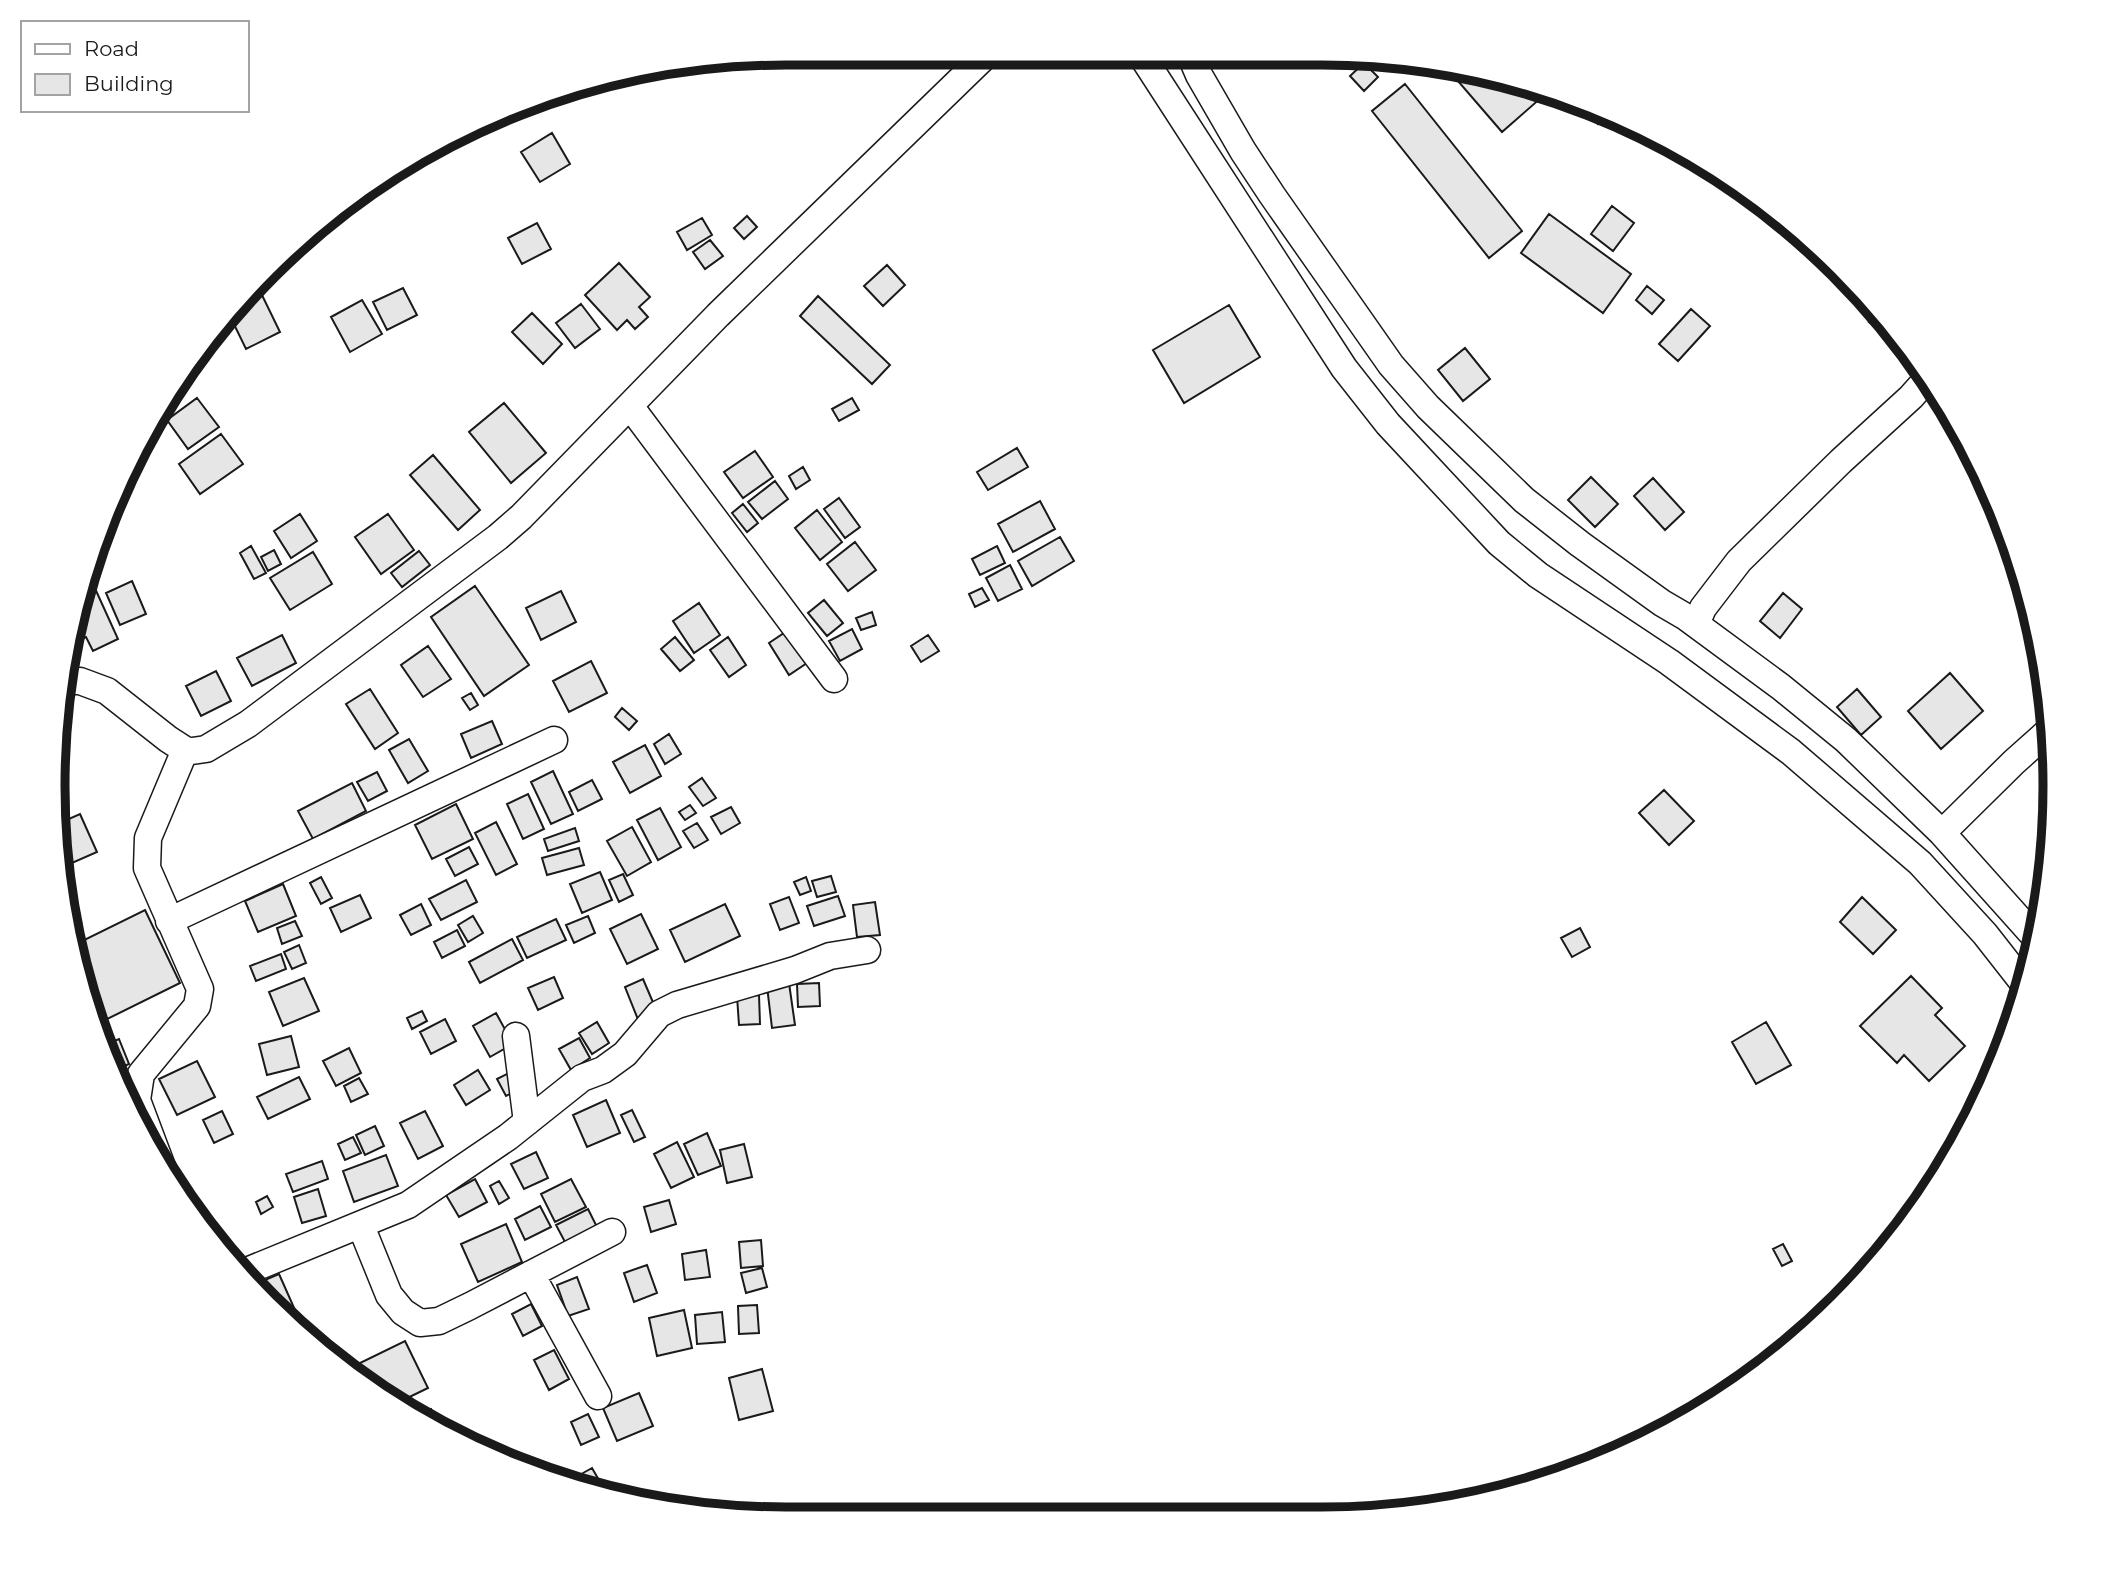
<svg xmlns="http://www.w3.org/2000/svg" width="2108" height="1572" viewBox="0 0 2108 1572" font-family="Montserrat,sans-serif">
	<rect width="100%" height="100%" fill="#fff"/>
	<path fill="#e6e6e6" stroke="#1a1a1a" stroke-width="2" d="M 1364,63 L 1378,77 L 1364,91 L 1350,76 Z
		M 1445,66 L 1511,77 L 1532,85 L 1542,97 L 1502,132 Z
		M 1405,84 L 1522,231 L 1489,258 L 1372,111 Z
		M 1581,103 L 1610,115 L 1598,124 Z
		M 552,133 L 570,164 L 540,182 L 521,152 Z
		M 374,181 L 380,192 L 359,203 L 354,194 Z
		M 1612,206 L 1634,223 L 1613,251 L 1591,234 Z
		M 1549,214 L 1631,274 L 1603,313 L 1521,253 Z
		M 747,216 L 757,227 L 744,239 L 734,228 Z
		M 702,218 L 712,235 L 687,250 L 677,232 Z
		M 537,223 L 551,249 L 522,264 L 508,238 Z
		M 710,240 L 723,256 L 705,269 L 693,252 Z
		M 619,263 L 650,297 L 639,307 L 648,317 L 635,329 L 627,320 L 617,330 L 585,295 Z
		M 887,265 L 905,285 L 883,306 L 864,286 Z
		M 1647,286 L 1664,300 L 1652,314 L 1636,300 Z
		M 403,288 L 417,315 L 387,330 L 373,302 Z
		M 260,291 L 280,332 L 246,349 L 228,312 L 234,304 Z
		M 818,296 L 890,365 L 872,384 L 800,316 Z
		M 362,300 L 382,334 L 350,352 L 331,317 Z
		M 581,304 L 600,329 L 575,348 L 556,323 Z
		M 1229,305 L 1260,357 L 1184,403 L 1153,350 Z
		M 1691,309 L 1710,326 L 1678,361 L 1659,344 Z
		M 1879,311 L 1904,340 L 1916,358 L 1869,322 Z
		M 532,313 L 562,344 L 543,364 L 512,332 Z
		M 1465,348 L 1490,379 L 1463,401 L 1438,370 Z
		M 197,398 L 219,427 L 188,449 L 167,420 Z
		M 852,398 L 859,410 L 839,421 L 832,409 Z
		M 504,403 L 546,453 L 511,483 L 469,432 Z
		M 221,434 L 243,464 L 200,494 L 179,464 Z
		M 1017,448 L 1028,467 L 988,490 L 977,472 Z
		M 755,451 L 773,477 L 743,498 L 724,472 Z
		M 433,455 L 480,510 L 458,530 L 410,475 Z
		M 803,467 L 810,480 L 796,489 L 789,476 Z
		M 1591,477 L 1618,504 L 1595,527 L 1568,500 Z
		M 1653,478 L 1684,512 L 1665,530 L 1634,496 Z
		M 775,481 L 788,499 L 762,519 L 748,502 Z
		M 839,498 L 860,527 L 845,538 L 824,509 Z
		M 1040,501 L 1055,529 L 1013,552 L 998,524 Z
		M 743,504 L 758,523 L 747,532 L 732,513 Z
		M 817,510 L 842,542 L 820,560 L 795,528 Z
		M 300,514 L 317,541 L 291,558 L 274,531 Z
		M 388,514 L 414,550 L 381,574 L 355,537 Z
		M 1060,537 L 1074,561 L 1032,586 L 1018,561 Z
		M 855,542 L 876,570 L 848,591 L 827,564 Z
		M 251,546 L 266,573 L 254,579 L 240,553 Z
		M 997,546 L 1005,563 L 980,575 L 972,559 Z
		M 274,550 L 281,564 L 268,571 L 261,557 Z
		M 419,551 L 430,565 L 402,587 L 391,573 Z
		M 313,552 L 332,584 L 290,610 L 270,578 Z
		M 1010,565 L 1022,589 L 998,601 L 986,578 Z
		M 132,581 L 146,614 L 120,625 L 106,593 Z
		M 93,584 L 118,639 L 93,651 L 86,637 L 80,640 L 73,624 L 85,587 Z
		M 475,586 L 529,665 L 484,696 L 431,617 Z
		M 982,588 L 989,600 L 975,607 L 969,594 Z
		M 561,591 L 576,622 L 541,640 L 526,608 Z
		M 1783,593 L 1802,609 L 1780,638 L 1760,621 Z
		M 824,600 L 843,623 L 827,636 L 808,613 Z
		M 699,603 L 720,635 L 694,653 L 673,621 Z
		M 872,612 L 876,625 L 861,630 L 856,618 Z
		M 790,629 L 810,661 L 789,675 L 769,643 Z
		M 852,629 L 862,649 L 840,661 L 829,641 Z
		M 282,635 L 296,663 L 252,686 L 237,658 Z
		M 928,635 L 939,651 L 921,662 L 911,646 Z
		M 675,637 L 694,660 L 680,671 L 661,649 Z
		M 728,637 L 746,665 L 729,677 L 710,650 Z
		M 428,646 L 451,679 L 423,697 L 401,665 Z
		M 591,661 L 607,693 L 569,712 L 553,681 Z
		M 216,671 L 231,701 L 201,716 L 186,686 Z
		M 1950,673 L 1983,711 L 1941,749 L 1908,711 Z
		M 370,689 L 398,733 L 375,749 L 346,704 Z
		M 1857,689 L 1881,717 L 1861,735 L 1837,707 Z
		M 471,693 L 478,705 L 470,710 L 462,698 Z
		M 622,708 L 637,721 L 629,730 L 615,717 Z
		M 492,721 L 502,744 L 471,758 L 461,734 Z
		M 669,734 L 681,754 L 665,764 L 654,744 Z
		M 409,739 L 428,771 L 408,783 L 389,750 Z
		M 645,745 L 661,776 L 630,793 L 613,762 Z
		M 553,771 L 573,814 L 551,824 L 531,782 Z
		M 377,772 L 387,791 L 368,801 L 357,782 Z
		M 702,778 L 716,798 L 703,806 L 689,787 Z
		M 592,780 L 602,799 L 578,811 L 569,792 Z
		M 352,783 L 366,811 L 313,839 L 298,811 Z
		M 1664,790 L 1694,821 L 1669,845 L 1639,813 Z
		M 528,794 L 544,829 L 523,839 L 507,804 Z
		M 456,804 L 473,839 L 432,859 L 415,825 Z
		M 690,805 L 696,813 L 685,820 L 679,812 Z
		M 731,807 L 740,823 L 721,834 L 711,817 Z
		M 660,808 L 681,847 L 658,860 L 637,820 Z
		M 80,814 L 97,852 L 72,863 L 55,825 Z
		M 496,822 L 517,864 L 496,875 L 475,833 Z
		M 697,823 L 708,840 L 694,848 L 683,831 Z
		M 632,827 L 651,862 L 627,876 L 607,841 Z
		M 575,828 L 579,841 L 548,851 L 544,839 Z
		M 469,847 L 478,864 L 455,876 L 446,859 Z
		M 579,848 L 584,865 L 547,875 L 542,858 Z
		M 600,872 L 612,900 L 582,913 L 570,884 Z
		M 623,874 L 633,895 L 619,902 L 609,880 Z
		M 831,876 L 836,892 L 817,897 L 812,881 Z
		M 321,877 L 332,898 L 321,904 L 310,883 Z
		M 806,877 L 811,891 L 800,895 L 794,882 Z
		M 466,880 L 477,902 L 441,920 L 429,899 Z
		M 283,884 L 296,916 L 258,932 L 245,901 Z
		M 360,895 L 371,918 L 341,932 L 330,908 Z
		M 838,896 L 845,916 L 814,926 L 807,906 Z
		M 789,897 L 799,923 L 780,930 L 770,904 Z
		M 1862,897 L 1896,930 L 1873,954 L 1840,922 Z
		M 875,902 L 880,935 L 857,937 L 853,905 Z
		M 421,904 L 431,925 L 411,935 L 400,915 Z
		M 725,904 L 740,936 L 685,962 L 670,930 Z
		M 145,910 L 180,983 L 93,1026 L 76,944 Z
		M 641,914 L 658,949 L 627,964 L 610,929 Z
		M 473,916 L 483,933 L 468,942 L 458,925 Z
		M 588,916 L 595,933 L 574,943 L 566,925 Z
		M 556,919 L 566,940 L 527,958 L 517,937 Z
		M 295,921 L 302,936 L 282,944 L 277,928 Z
		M 1580,928 L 1590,947 L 1572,957 L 1561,938 Z
		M 457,930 L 465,946 L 442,958 L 434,942 Z
		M 512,939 L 523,960 L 480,983 L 469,962 Z
		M 299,945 L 306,963 L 292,969 L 284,952 Z
		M 281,954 L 286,969 L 256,981 L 250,966 Z
		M 1911,976 L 1942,1008 L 1935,1015 L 1965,1046 L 1929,1081 L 1904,1055 L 1897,1063 L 1860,1026 Z
		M 554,977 L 563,998 L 538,1010 L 528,988 Z
		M 304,978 L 319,1011 L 283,1026 L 269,992 Z
		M 643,979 L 658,1014 L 639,1022 L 625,987 Z
		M 789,983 L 795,1025 L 772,1028 L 767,986 Z
		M 819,983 L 820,1006 L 798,1007 L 797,984 Z
		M 759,995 L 760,1024 L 739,1025 L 737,996 Z
		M 422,1011 L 427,1021 L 412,1029 L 407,1018 Z
		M 496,1013 L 513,1044 L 490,1057 L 473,1026 Z
		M 445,1019 L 456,1041 L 431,1054 L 420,1032 Z
		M 597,1022 L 609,1043 L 592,1054 L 579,1033 Z
		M 1766,1022 L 1791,1065 L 1756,1084 L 1732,1042 Z
		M 291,1036 L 299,1067 L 267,1075 L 259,1044 Z
		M 579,1038 L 590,1058 L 571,1070 L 559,1049 Z
		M 119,1039 L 129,1064 L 114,1071 L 102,1046 Z
		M 349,1048 L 361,1073 L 336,1086 L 323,1061 Z
		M 197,1061 L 215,1097 L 177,1115 L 159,1079 Z
		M 478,1070 L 490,1090 L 466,1105 L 454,1085 Z
		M 513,1071 L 522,1088 L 506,1096 L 497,1079 Z
		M 299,1077 L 310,1099 L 268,1119 L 257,1097 Z
		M 359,1078 L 368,1094 L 351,1102 L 344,1086 Z
		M 606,1100 L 620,1133 L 587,1147 L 573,1115 Z
		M 632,1110 L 645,1137 L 634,1142 L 621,1115 Z
		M 222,1111 L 233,1134 L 214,1143 L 203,1120 Z
		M 425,1111 L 443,1146 L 418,1159 L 400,1123 Z
		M 375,1126 L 384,1146 L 365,1155 L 356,1135 Z
		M 707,1133 L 721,1166 L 698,1175 L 684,1144 Z
		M 353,1137 L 361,1153 L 345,1160 L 338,1144 Z
		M 677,1142 L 694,1177 L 671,1188 L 654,1154 Z
		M 744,1144 L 752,1177 L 727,1183 L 720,1150 Z
		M 536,1152 L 548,1178 L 524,1189 L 511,1164 Z
		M 386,1155 L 398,1186 L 354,1202 L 343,1171 Z
		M 322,1161 L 328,1179 L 293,1192 L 286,1174 Z
		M 475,1179 L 487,1202 L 459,1217 L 446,1195 Z
		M 571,1179 L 586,1207 L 555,1222 L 541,1194 Z
		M 499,1181 L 509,1198 L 499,1204 L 490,1186 Z
		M 318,1189 L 326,1216 L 302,1223 L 294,1197 Z
		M 267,1196 L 273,1207 L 261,1214 L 256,1202 Z
		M 669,1200 L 676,1224 L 651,1232 L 644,1207 Z
		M 540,1206 L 551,1227 L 525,1240 L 515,1219 Z
		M 588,1209 L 597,1227 L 565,1242 L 556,1225 Z
		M 506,1224 L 522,1262 L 478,1282 L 461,1244 Z
		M 761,1240 L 763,1266 L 741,1268 L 739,1242 Z
		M 1783,1244 L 1792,1261 L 1782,1266 L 1773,1249 Z
		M 706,1250 L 710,1277 L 685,1280 L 682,1254 Z
		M 647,1265 L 657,1293 L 634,1302 L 624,1273 Z
		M 762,1268 L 767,1287 L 746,1293 L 741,1273 Z
		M 279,1274 L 299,1319 L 289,1324 L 253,1285 Z
		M 577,1277 L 589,1309 L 568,1316 L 557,1285 Z
		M 531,1304 L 542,1326 L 523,1336 L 512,1314 Z
		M 757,1305 L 759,1333 L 739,1334 L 738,1306 Z
		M 684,1310 L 692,1348 L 657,1356 L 649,1318 Z
		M 722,1312 L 725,1342 L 697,1344 L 695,1315 Z
		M 405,1341 L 428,1388 L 395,1404 L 368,1384 L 358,1364 Z
		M 554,1350 L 569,1379 L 549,1390 L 534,1360 Z
		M 762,1369 L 773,1411 L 739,1420 L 729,1378 Z
		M 639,1393 L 653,1426 L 617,1441 L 603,1408 Z
		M 431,1409 L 440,1430 L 413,1417 Z
		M 588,1414 L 599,1437 L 581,1445 L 571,1422 Z
		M 592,1468 L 608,1496 L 596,1494 L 567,1482 Z"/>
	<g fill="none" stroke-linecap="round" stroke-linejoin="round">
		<defs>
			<path id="street" d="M 1140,53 L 1344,368 L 1388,424 L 1499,543 L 1538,575 L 1669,662 L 1791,752 L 1920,863 L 1985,934 L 2025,985
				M 1190,54 L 1199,75 L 1243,151 L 1272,195 L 1391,365 L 1428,407 L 1524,500 L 1580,544 L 1662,603 L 1686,617 L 1781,687 L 1846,740 L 1942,833 L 2036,938
				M 630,406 L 834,679
				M 1696,624 L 1703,608 L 1739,561 L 1841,461 L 1911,397 L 1928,378
				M 64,681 L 80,681 L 107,691 L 168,739 L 185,750 L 192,751 L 206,749 L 248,724 L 498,537 L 521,517 L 718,315 L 988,53
				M 1942,833 L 2014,762 L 2052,728
				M 169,921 L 554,740
				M 516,1036 L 527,1122
				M 164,1172 L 137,1100 L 141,1074 L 197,1006 L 200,989 L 147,868 L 148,838 L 185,750
				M 361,1226 L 389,1295 L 403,1312 L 420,1323 L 439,1321 L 470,1306 L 612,1232
				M 242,1273 L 408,1205 L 508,1137 L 582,1078 L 603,1070 L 625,1054 L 659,1014 L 677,1005 L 795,970 L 830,956 L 867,950
				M 531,1274 L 598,1396"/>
		</defs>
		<use href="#street" stroke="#1a1a1a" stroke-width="29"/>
		<use href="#street" stroke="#fff" stroke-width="26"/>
	</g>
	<path d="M0 0H2108V1572H0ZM786 65H1322A721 721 0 0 1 2043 786V786A721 721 0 0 1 1322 1507H786A721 721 0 0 1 65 786V786A721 721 0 0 1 786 65Z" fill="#fff" fill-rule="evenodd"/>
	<path fill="none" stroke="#1a1a1a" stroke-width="9" d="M786 65H1322A721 721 0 0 1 2043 786V786A721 721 0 0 1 1322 1507H786A721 721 0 0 1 65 786V786A721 721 0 0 1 786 65Z"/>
	<rect x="21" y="21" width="228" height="91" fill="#ffffff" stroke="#a3a3a3" stroke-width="2"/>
	<rect x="35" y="44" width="35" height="10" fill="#ffffff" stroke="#a3a3a3" stroke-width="2"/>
	<text x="84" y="56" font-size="21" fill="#1a1a1a">Road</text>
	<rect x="35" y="74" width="35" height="21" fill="#e6e6e6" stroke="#a3a3a3" stroke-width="2"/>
	<text x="84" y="91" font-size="21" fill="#1a1a1a">Building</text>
</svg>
